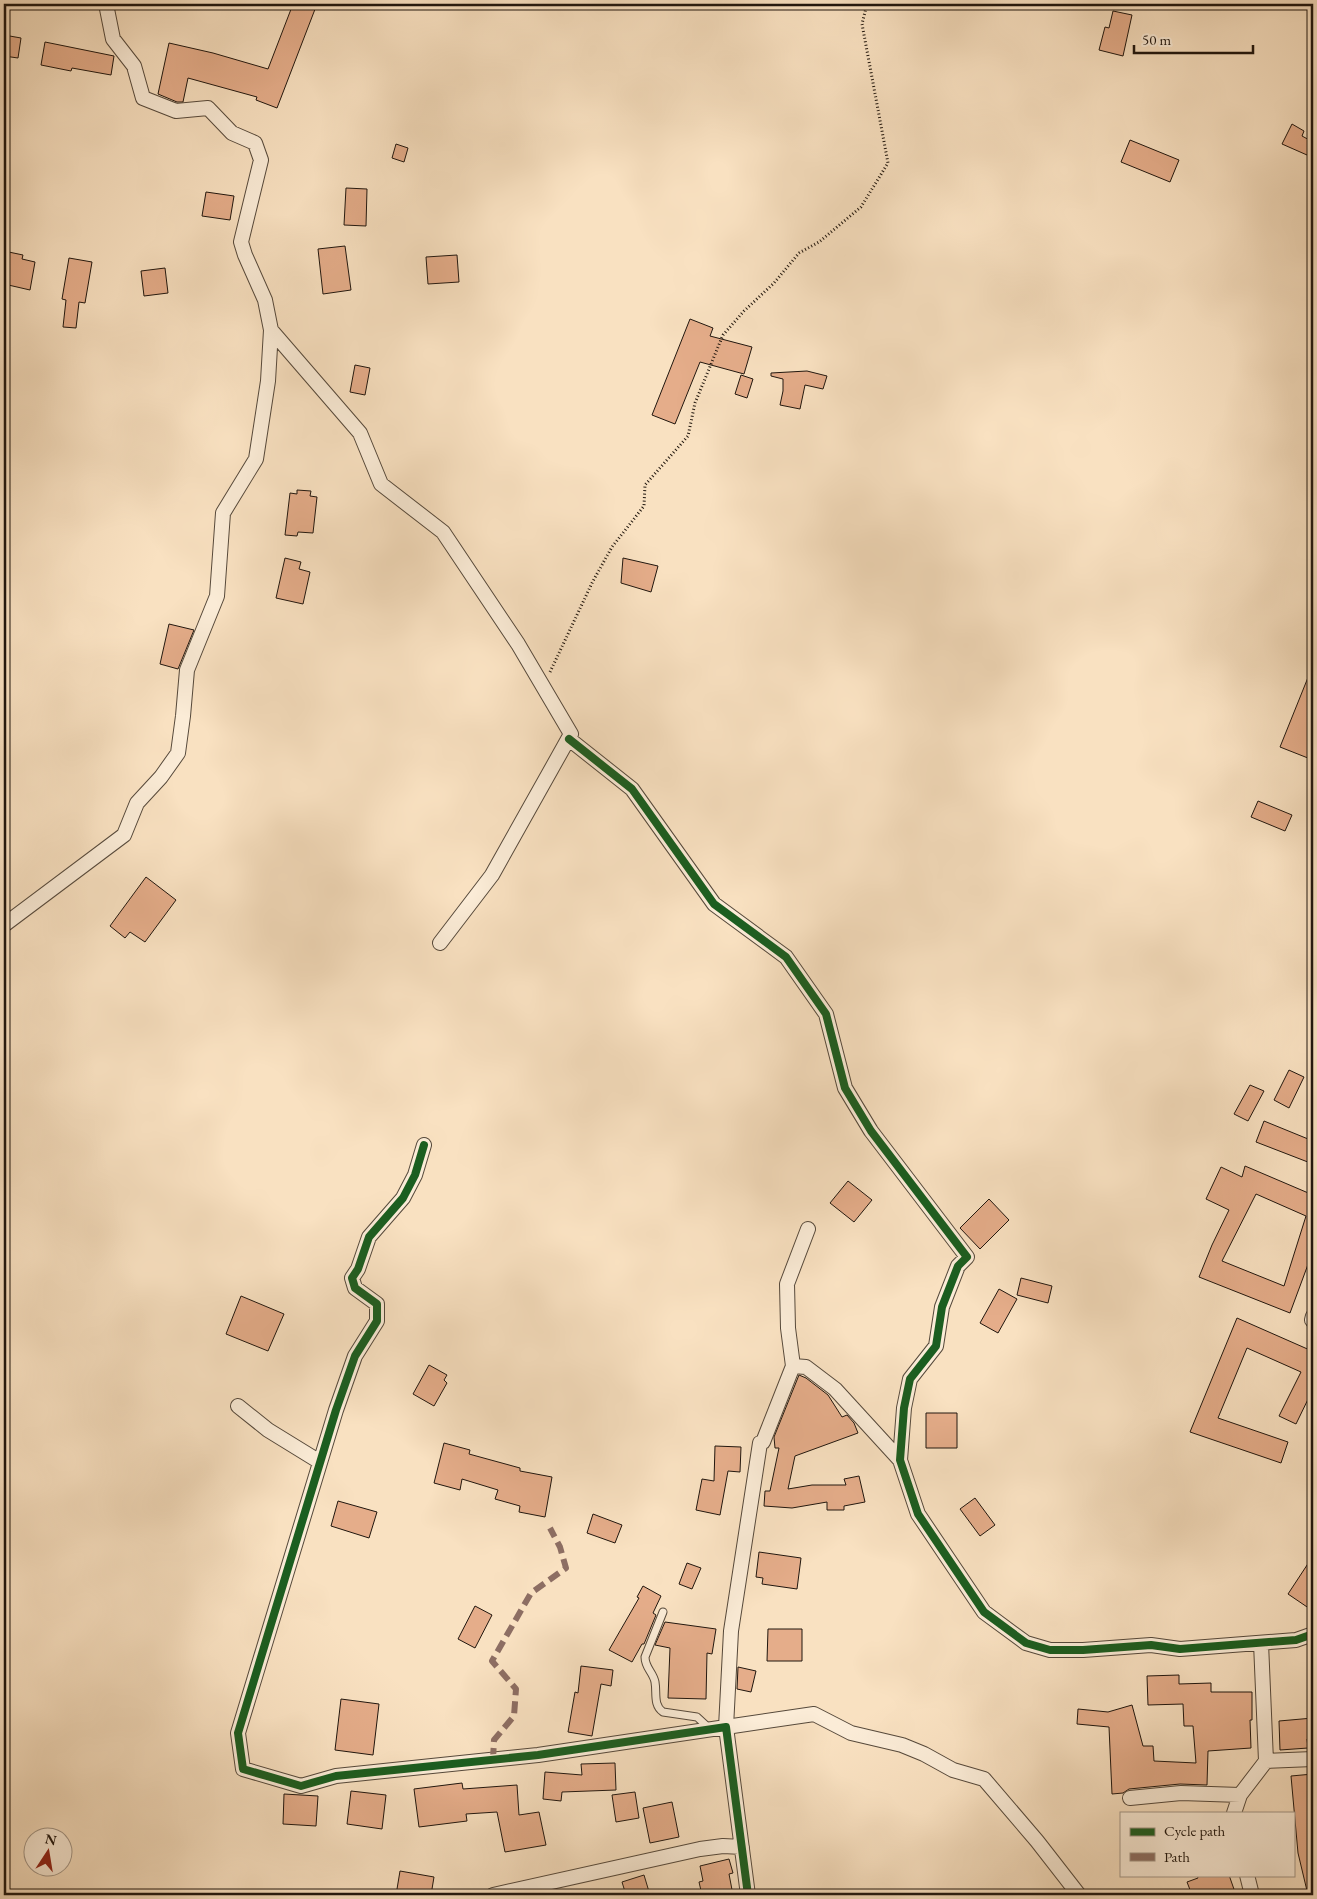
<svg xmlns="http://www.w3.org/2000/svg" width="1317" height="1899" viewBox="0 0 1317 1899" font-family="'EB Garamond',serif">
	<rect width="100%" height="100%" fill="#f9e1c1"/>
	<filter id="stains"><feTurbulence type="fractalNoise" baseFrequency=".004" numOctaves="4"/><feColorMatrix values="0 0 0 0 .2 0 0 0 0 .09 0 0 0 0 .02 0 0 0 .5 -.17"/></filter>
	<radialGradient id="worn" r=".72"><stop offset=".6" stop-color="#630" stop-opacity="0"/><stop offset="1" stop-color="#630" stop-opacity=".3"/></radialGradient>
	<path fill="#e5ad8a" stroke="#20160e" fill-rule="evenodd" d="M 293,4 L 317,4 L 277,108 L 256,100 L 257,97 L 188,78 L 183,102 L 177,102 L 158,94 L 169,43 L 213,53 L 268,69 Z
		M 1113,11 L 1132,15 L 1123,56 L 1099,50 L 1105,27 L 1109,28 Z
		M 4,35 L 21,38 L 18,58 L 4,56 Z
		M 45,42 L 114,56 L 111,75 L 72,68 L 71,71 L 41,65 Z
		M 1292,124 L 1304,131 L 1302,136 L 1313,142 L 1307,155 L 1282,144 Z
		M 1130,140 L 1179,160 L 1170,182 L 1121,162 Z
		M 396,144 L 408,148 L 404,162 L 392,158 Z
		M 346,188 L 367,189 L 366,226 L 344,225 Z
		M 206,192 L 234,196 L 230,220 L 202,216 Z
		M 345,246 L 351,290 L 323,294 L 318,249 Z
		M 4,251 L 23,255 L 22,259 L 35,262 L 30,290 L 4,284 Z
		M 457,255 L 459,282 L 428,284 L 426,257 Z
		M 69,258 L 92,262 L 85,303 L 79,302 L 76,328 L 63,327 L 66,300 L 62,299 Z
		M 165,268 L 168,293 L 144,296 L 141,271 Z
		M 690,319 L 713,328 L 710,336 L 752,347 L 744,374 L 700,362 L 675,424 L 652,415 Z
		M 355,365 L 370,368 L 365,395 L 350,392 Z
		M 807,371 L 827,376 L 823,389 L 805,385 L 800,409 L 780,405 L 783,391 L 783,379 L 771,376 L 771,373 Z
		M 741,375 L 753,379 L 747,398 L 735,394 Z
		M 297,490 L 311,491 L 310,496 L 317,497 L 313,533 L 298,532 L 297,536 L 285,535 L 290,493 L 297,494 Z
		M 285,558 L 301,562 L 299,569 L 310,572 L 303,604 L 276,598 Z
		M 623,558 L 658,566 L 651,592 L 621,583 Z
		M 169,624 L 194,630 L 178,669 L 160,664 Z
		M 1313,665 L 1313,760 L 1280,747 Z
		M 1258,801 L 1292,815 L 1285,831 L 1251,817 Z
		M 146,877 L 176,900 L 145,942 L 130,932 L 125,938 L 110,926 Z
		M 1289,1070 L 1304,1077 L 1289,1108 L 1274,1100 Z
		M 1250,1085 L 1264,1091 L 1248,1121 L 1234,1114 Z
		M 1264,1121 L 1313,1141 L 1313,1164 L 1256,1142 Z
		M 1245,1166 L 1313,1195 L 1313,1251 L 1290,1313 L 1199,1277 L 1212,1245 L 1229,1210 L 1206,1199 L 1221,1167 L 1242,1177 ZM 1256,1194 L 1306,1216 L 1284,1286 L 1222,1261 Z
		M 848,1181 L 872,1200 L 854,1222 L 830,1203 Z
		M 989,1199 L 1009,1220 L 980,1249 L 960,1228 Z
		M 1021,1278 L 1052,1286 L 1048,1303 L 1017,1295 Z
		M 999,1289 L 1017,1299 L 998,1333 L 980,1323 Z
		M 241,1296 L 284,1314 L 268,1351 L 226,1334 Z
		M 1237,1318 L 1312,1351 L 1313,1349 L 1313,1389 L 1296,1424 L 1279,1416 L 1301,1372 L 1247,1348 L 1218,1418 L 1288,1442 L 1281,1463 L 1190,1432 Z
		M 429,1365 L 447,1375 L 444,1380 L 447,1383 L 434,1406 L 413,1394 Z
		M 799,1375 L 806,1378 L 828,1395 L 842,1417 L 847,1415 L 854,1423 L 858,1433 L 795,1456 L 788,1489 L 812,1485 L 846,1485 L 844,1479 L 859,1476 L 865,1502 L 844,1506 L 844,1510 L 827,1510 L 827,1502 L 792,1508 L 764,1506 L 765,1491 L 770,1491 L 779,1448 L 775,1448 L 774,1437 Z
		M 926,1413 L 957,1413 L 957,1448 L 926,1448 Z
		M 444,1443 L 470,1450 L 469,1454 L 520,1468 L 520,1471 L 552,1477 L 545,1517 L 519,1512 L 520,1506 L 495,1499 L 498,1490 L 462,1479 L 460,1490 L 434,1483 Z
		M 715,1446 L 741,1447 L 740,1472 L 728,1471 L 720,1515 L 696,1510 L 702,1479 L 714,1481 Z
		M 975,1498 L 995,1525 L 980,1536 L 960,1509 Z
		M 338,1501 L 377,1512 L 369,1538 L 331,1526 Z
		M 593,1514 L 622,1525 L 615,1543 L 587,1533 Z
		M 759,1552 L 801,1558 L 797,1589 L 762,1584 L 763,1578 L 756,1577 Z
		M 1313,1556 L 1313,1611 L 1288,1594 Z
		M 687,1563 L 701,1568 L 692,1589 L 679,1584 Z
		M 643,1586 L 661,1596 L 653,1613 L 656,1615 L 644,1644 L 642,1644 L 632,1662 L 609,1650 L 639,1598 L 637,1597 Z
		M 475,1606 L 492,1615 L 475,1648 L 458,1639 Z
		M 665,1622 L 716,1629 L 712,1654 L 707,1653 L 706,1699 L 668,1698 L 670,1648 L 655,1645 Z
		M 768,1629 L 802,1629 L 802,1661 L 767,1661 Z
		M 581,1666 L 613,1670 L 611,1686 L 601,1684 L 592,1736 L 568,1732 L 575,1692 L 578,1693 Z
		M 738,1667 L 756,1671 L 751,1692 L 737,1689 Z
		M 1179,1675 L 1179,1684 L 1211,1683 L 1211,1692 L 1252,1692 L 1252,1720 L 1250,1720 L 1251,1748 L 1208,1751 L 1207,1785 L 1180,1784 L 1129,1789 L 1123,1793 L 1112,1794 L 1109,1727 L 1077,1724 L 1078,1709 L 1108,1712 L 1132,1705 L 1143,1746 L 1153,1746 L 1154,1761 L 1196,1763 L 1193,1726 L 1184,1726 L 1183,1704 L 1148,1705 L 1147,1676 Z
		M 341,1699 L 379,1704 L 373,1755 L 335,1750 Z
		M 1313,1718 L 1313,1739 L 1307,1739 L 1308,1748 L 1280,1750 L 1279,1721 Z
		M 615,1763 L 616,1790 L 562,1792 L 561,1801 L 543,1799 L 545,1772 L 582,1775 L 581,1764 Z
		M 1313,1774 L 1313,1895 L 1308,1895 L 1298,1853 L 1291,1776 Z
		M 462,1783 L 463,1789 L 517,1785 L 519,1815 L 539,1812 L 546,1845 L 505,1852 L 497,1812 L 466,1814 L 467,1821 L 419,1827 L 414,1789 Z
		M 351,1791 L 386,1795 L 382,1829 L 347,1824 Z
		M 635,1792 L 639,1818 L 616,1822 L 612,1795 Z
		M 284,1794 L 318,1796 L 316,1826 L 283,1824 Z
		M 672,1802 L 679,1837 L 650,1843 L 643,1808 Z
		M 729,1859 L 733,1873 L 729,1874 L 733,1895 L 702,1895 L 699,1882 L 703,1881 L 700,1866 Z
		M 400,1871 L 434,1877 L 431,1895 L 396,1895 Z
		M 644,1875 L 650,1895 L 626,1895 L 622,1882 Z
		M 1197,1875 L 1229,1875 L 1236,1895 L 1192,1895 L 1187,1882 L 1198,1878 Z"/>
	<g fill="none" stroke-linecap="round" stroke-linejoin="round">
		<defs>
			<path id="lane" d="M 663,1612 L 645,1657 C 645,1668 653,1672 655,1682 C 657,1693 653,1705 663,1712 L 697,1717 L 710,1729"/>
			<path id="street" d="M 271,330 L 360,433 L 381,484 L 443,532 L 518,644 L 571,734 L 492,875 L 440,943
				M 569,739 L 632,789 L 714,904 L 786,957 L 826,1014 L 845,1088 L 871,1131 L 967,1257 L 958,1266 L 942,1307 L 936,1346 L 910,1379 L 904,1408 L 900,1460 L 918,1514 L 984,1612 L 1026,1643 L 1050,1650 L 1083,1650 L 1151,1645 L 1180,1649 L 1296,1640 L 1313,1634
				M 4,925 L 124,835 L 137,803 L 161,777 L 178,753 L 183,716 L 187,670 L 217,596 L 223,513 L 256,459 L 268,381 L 271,330 L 265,300 L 245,255 L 241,242 L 261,160 L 255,143 L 232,133 L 208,108 L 176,111 L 143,98 L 134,66 L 113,39 L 106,4
				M 424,1145 L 415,1175 L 403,1198 L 369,1237 L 358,1269 L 352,1278 L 355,1288 L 377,1304 L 377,1321 L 355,1356 L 336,1410 L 238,1733 L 243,1769 L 301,1786 L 336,1776 L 538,1755 L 726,1727 L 748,1895
				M 808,1229 L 787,1284 L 788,1328 L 793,1366 L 763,1442 L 760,1443 L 731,1631 L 726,1727 L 814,1714 L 851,1733 L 902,1745 L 924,1754 L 953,1770 L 984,1779 L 1037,1841 L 1079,1895
				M 1313,1316 L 1312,1320 L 1313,1321
				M 793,1366 L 806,1367 L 835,1389 L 900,1460
				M 238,1406 L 268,1430 L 320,1462
				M 1266,1761 L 1313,1759
				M 1130,1798 L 1181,1793 L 1240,1795
				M 1234,1813 L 1240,1795 L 1266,1761 L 1261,1643
				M 1247,1875 L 1252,1895
				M 493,1895 L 700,1849 L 723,1846 L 742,1847"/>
		</defs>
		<use href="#lane" stroke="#56493b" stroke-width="9"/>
		<use href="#street" stroke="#56493b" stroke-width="16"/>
		<path stroke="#20160e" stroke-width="3" stroke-dasharray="1 2.5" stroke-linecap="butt" d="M 550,672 L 593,581 L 612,547 L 644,506 L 645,485 L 688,436 L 695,403 L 723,335 L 744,311 L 774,283 L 799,253 L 819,242 L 861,207 L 888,163 L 862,24 L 867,4"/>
		<use href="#lane" stroke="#fbecd7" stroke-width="7"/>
		<use href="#street" stroke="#fbecd7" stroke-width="14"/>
		<path stroke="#8d6e63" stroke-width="6" stroke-dasharray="12 6" stroke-linecap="butt" d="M 493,1760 L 494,1740 L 514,1716 L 516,1689 L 492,1661 L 531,1593 L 566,1568 L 560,1547 L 550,1528"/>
		<defs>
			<path id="cycleway" d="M 569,739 L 632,789 L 714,904 L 786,957 L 826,1014 L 845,1088 L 871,1131 L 967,1257 L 958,1266 L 942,1307 L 936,1346 L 910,1379 L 904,1408 L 900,1460 L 918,1514 L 984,1612 L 1026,1643 L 1050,1650 L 1083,1650 L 1151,1645 L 1180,1649 L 1296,1640 L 1313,1634
				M 424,1145 L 415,1175 L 403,1198 L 369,1237 L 358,1269 L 352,1278 L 355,1288 L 377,1304 L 377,1321 L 355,1356 L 336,1410 L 238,1733 L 243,1769 L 301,1786 L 336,1776 L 538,1755 L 726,1727 L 748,1895"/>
		</defs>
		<use href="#cycleway" stroke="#fbecd7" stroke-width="11"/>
		<use href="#cycleway" stroke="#1b5e20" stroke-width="8"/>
	</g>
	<rect width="1317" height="1899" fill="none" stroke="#f9e1c1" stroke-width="20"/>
	<rect x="5" y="5" width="1307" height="1889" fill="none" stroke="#20160e" stroke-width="2.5"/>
	<rect x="10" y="10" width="1297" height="1879" fill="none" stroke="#20160e"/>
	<rect x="1120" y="1812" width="175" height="65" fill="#fbecd7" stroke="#a39687"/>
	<rect x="1130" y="1828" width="25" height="8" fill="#1b5e20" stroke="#a39687"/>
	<text x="1164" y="1836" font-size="15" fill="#20160e">Cycle path</text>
	<rect x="1130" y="1853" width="25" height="8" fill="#8d6e63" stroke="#a39687"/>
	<text x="1164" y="1862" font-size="15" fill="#20160e">Path</text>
	<g transform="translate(48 1852) rotate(12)"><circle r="24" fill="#fbecd7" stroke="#a39687"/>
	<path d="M0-4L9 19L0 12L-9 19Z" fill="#8f2418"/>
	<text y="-8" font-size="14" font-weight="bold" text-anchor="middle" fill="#20160e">N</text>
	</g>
	<path d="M1134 45v8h119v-8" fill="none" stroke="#20160e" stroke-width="2.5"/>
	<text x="1142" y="45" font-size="15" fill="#20160e" stroke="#fbecd7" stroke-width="4" paint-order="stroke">50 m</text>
	<rect width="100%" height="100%" filter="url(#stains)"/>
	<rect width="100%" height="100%" fill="url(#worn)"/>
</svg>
